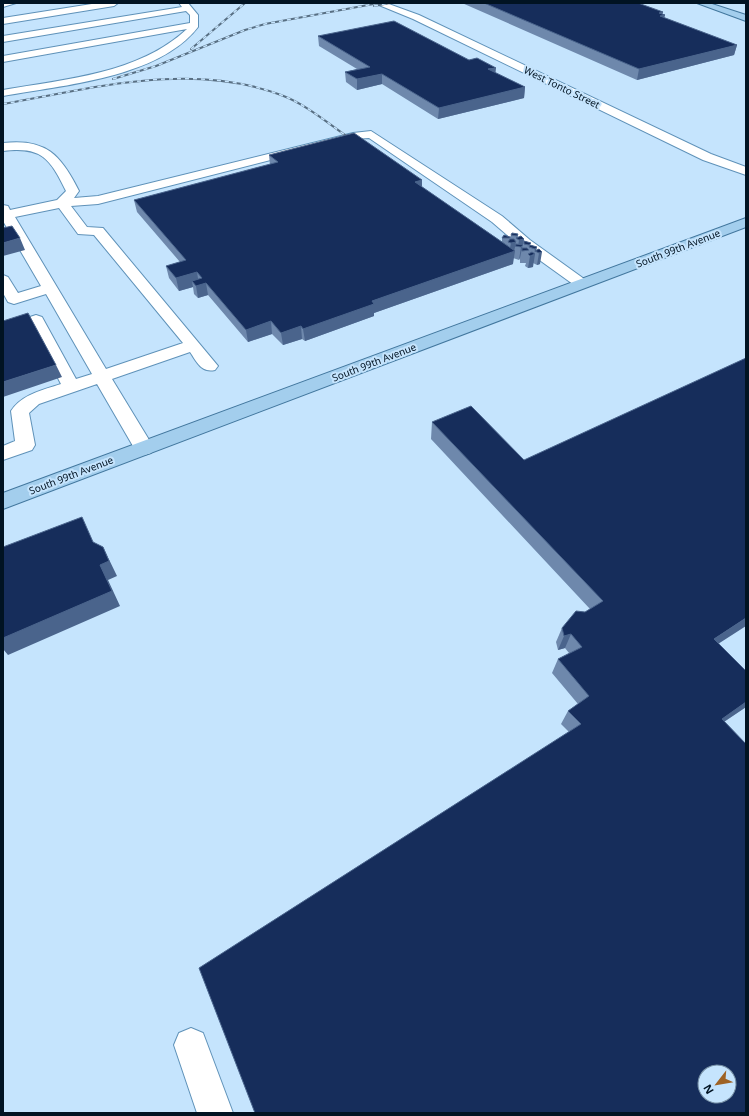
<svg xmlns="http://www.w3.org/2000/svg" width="749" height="1116" viewBox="0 0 749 1116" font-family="'Noto Sans',sans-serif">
	<rect width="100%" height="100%" fill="#c5e4fd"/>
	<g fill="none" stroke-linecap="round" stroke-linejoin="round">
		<defs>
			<path id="minor" d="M 3,3 L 16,3 L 3,7 Z
				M 98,3 L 118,3 L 114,6 L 3,24 L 3,18 Z
				M 179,3 L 188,3 L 198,15 L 198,27 C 159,78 63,85 3,96 L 3,90 C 65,79 139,74 187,29 L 3,62 L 3,56 L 190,23 L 190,15 L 186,11 L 3,42 L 3,36 L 182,7 Z
				M 374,3 L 386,3 L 419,15 L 711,154 L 746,167 L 746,175 L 703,160 L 413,19 Z
				M 371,131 L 502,216 L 530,240 L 587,281 L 590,284 L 587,287 L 577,287 L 520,246 L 492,222 L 369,138 L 353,139 L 98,204 L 71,206 L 87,227 L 103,228 L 218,366 L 215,370 C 201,373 197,362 190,352 L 112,379 L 154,448 L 151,453 L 144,455 L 137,453 L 97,384 L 39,404 L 29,413 L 35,445 L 32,450 L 3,460 L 3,446 L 15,441 L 11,411 C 22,394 43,390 61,384 L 28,320 L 30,317 L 36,315 L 42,317 L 76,379 L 92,374 L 46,294 L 14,304 L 8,302 L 3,293 L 3,275 L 8,277 L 18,293 L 41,286 L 3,221 L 3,205 L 8,206 L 10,210 L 57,200 L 66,191 C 50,158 41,146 3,151 L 3,143 C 46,138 61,155 79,191 L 74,198 L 98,196 L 353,133 ZM 59,208 L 78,234 L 94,235 L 183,343 L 106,369 L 15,217 Z
				M 191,1028 L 203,1033 L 233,1113 L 197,1113 L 174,1045 L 179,1033 Z"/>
			<path id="major" d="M 697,3 L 709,3 L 746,15 L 746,21 Z
				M 746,218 L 746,227 L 3,509 L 3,493 Z"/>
		</defs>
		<use href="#minor" stroke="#5f92b9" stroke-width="2"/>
		<use href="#major" stroke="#42779e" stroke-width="2"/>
		<use href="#minor" fill="#fff" fill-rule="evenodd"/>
		<use href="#major" fill="#a3ceed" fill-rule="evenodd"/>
		<defs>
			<path id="rail" d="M 374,6 L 390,3
				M 191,49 L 245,3
				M 113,79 L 156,66 L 245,30 L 265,24 L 379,3
				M 3,104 C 94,88 191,61 281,95 C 308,105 331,126 355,142"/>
		</defs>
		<use href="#rail" stroke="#586f83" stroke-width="2"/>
		<use href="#rail" stroke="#c5e4fd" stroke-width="1.5" stroke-dasharray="4" stroke-linecap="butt"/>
	</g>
	<path fill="#6e88ac" d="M 462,3 L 638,3 L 665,15 L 664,18 L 737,45 L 734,55 L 637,80 Z
		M 318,36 L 495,73 L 525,87 L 524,98 L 438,119 L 382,84 L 357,90 L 346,82 L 345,72 L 357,69 L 319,46 Z
		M 269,155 L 422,180 L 422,187 L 502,242 L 502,238 L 510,237 L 511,235 L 518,234 L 518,238 L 524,239 L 524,241 L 531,243 L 530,245 L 537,247 L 536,250 L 539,249 L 540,264 L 537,265 L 533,263 L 533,267 L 528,268 L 525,266 L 526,263 L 520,263 L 520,258 L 519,260 L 513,258 L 513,264 L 374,313 L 374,316 L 305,341 L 302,339 L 283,345 L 272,334 L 248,342 L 208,295 L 198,298 L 194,294 L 193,287 L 179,291 L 169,278 L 166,266 L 180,262 L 137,212 L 134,200 L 270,165 Z
		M 432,422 L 524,460 L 719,643 L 746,707 L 724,722 L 569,732 L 561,724 L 568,711 L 578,704 L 552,673 L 558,659 L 569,653 L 565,648 L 558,650 L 556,642 L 562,628 L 590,609 L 431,439 Z"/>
	<path fill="#4a648c" d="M 663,12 L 662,16 L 665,15 L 662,25 L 659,13 Z
		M 737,45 L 734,55 L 637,80 L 639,69 Z
		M 496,68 L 495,78 L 488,69 Z
		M 382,74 L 382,84 L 357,90 L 357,79 Z
		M 525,87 L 524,98 L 438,119 L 439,108 Z
		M 422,180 L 422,192 L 415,182 Z
		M 20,238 L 25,250 L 3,256 L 3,243 Z
		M 524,239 L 520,258 L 519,260 L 521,247 L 518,247 L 519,240 Z
		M 516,242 L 514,252 L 515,251 L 513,264 L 374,313 L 374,316 L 305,341 L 303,329 L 372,301 L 509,253 L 511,243 Z
		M 537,247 L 536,251 L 535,251 L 534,255 L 535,254 L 533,267 L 528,268 L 530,256 L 534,255 L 535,249 Z
		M 542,252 L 540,264 L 537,265 L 539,253 Z
		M 197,272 L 199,285 L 192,281 L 193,287 L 179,291 L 176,278 Z
		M 206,283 L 208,295 L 198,298 L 196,286 Z
		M 271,321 L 272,334 L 248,342 L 246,330 Z
		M 301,326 L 302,339 L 283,345 L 281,333 Z
		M 56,365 L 62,377 L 3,397 L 3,382 Z
		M 103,547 L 117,576 L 108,580 L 120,606 L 8,655 L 3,649 L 3,638 L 100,565 Z
		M 746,618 L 746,626 L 704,653 L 714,639 Z
		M 571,634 L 565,648 L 558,650 L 564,636 Z
		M 746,702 L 746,707 L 710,731 L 722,719 Z"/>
	<path fill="#162d5b" stroke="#4a648c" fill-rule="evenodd" d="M 484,3 L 638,3 L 663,12 L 659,13 L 665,15 L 660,16 L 737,45 L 639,69 Z
		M 394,21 L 469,60 L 477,58 L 496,68 L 488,69 L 525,87 L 439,108 L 382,74 L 357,79 L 345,72 L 370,67 L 318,36 Z
		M 354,133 L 422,180 L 415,182 L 515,251 L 372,301 L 374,304 L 303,329 L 301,326 L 281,333 L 271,321 L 246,330 L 206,283 L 196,286 L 192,281 L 202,278 L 197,272 L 176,278 L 166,266 L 186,260 L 134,200 L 278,162 L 269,155 Z
		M 12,226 L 20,238 L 3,243 L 3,228 Z
		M 512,233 L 518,234 L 517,236 L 511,235 Z
		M 504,235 L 510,237 L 510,238 L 502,238 Z
		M 521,236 L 524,239 L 519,240 L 516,238 Z
		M 510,239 L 514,239 L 516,242 L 511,243 L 508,242 Z
		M 524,241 L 531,243 L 529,245 L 524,244 Z
		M 516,244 L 523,245 L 521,247 L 515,246 Z
		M 530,245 L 537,247 L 535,249 L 529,247 Z
		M 522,248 L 527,248 L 529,250 L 522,251 Z
		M 539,249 L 542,252 L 539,253 L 535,251 Z
		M 532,252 L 535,254 L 530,256 L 528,254 Z
		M 28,313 L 56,365 L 3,382 L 3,321 Z
		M 746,358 L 746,618 L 714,639 L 746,671 L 746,702 L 722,719 L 746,744 L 746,1113 L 255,1113 L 199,968 L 581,724 L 568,711 L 589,696 L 558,659 L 582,647 L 571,634 L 564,636 L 562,628 L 576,611 L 585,612 L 603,601 L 432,422 L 471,406 L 524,460 ZM 705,1072 L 729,1072 L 729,1096 L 705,1096 Z
		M 82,517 L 93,542 L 103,547 L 109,561 L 100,565 L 112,591 L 3,638 L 3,547 Z"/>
	<g text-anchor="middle" stroke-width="4" stroke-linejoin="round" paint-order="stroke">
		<g font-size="10" fill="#011322" stroke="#c5e4fd">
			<text transform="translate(562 87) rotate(26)" y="4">West Tonto Street</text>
			<text transform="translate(678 248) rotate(-21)" y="4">South 99th Avenue</text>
			<text transform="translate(374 362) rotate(-21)" y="4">South 99th Avenue</text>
			<text transform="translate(71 475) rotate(-21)" y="4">South 99th Avenue</text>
		</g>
	</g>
	<rect width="749" height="1116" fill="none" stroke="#011322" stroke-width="8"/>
	<g transform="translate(717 1084) rotate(239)"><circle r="19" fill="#c5e4fd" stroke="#7790a5"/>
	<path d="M0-3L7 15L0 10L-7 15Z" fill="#9e6224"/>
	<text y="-6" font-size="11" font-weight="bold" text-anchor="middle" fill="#011322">N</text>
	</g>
</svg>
